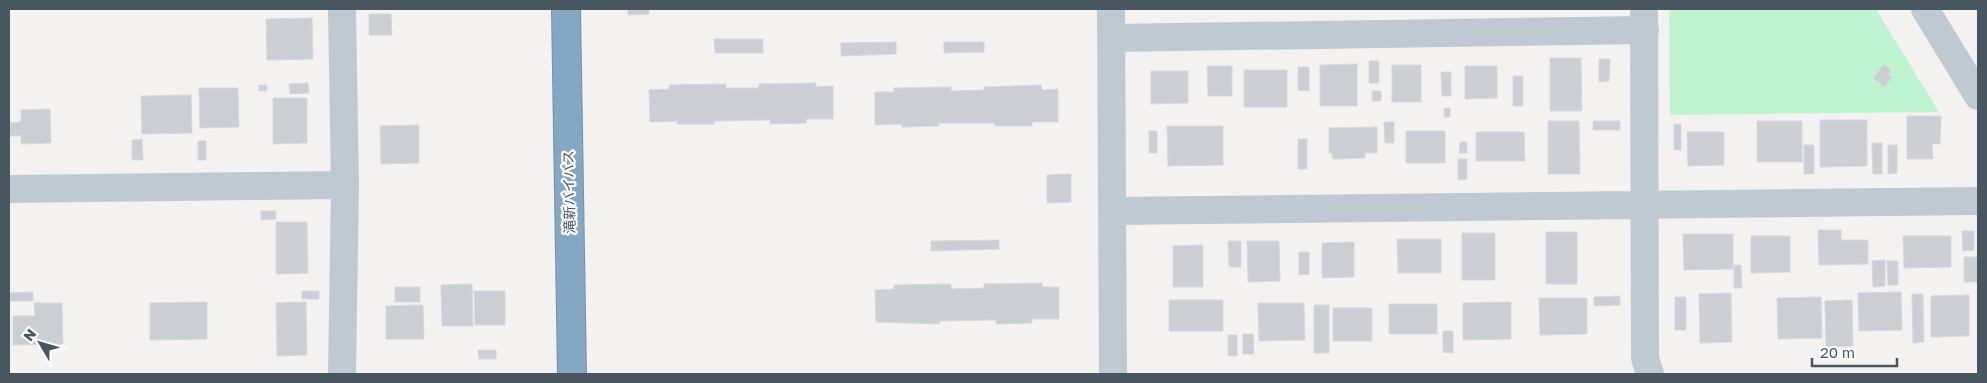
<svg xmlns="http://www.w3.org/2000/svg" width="1987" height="383" viewBox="0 0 1987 383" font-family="'Golos Text','Noto Sans JP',sans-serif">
	<rect width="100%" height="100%" fill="#f4f1f1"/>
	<path fill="#bef3d0" d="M 1669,9 L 1876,9 L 1939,112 L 1670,115 Z"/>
	<path fill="#cbcfd4" stroke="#d5d8dd" d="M 628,9 L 649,9 L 649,14 L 628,15 Z
		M 369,14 L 391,14 L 392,35 L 369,35 Z
		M 312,18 L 313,59 L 267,60 L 266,19 Z
		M 714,39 L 763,39 L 763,53 L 715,53 Z
		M 896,42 L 896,54 L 841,56 L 841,43 Z
		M 944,42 L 984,42 L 984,52 L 944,53 Z
		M 1550,58 L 1581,58 L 1582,111 L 1550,111 Z
		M 1599,59 L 1610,59 L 1609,81 L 1599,82 Z
		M 1369,61 L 1379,61 L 1379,83 L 1369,83 Z
		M 1357,64 L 1357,106 L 1320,106 L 1320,65 Z
		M 1884,64 L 1891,70 L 1888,74 L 1892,77 L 1884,87 L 1873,78 Z
		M 1392,65 L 1421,65 L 1421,102 L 1392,102 Z
		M 1207,66 L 1232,66 L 1232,96 L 1208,96 Z
		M 1465,66 L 1497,66 L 1497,98 L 1465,99 Z
		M 1298,67 L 1309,67 L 1309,91 L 1298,90 Z
		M 1244,70 L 1287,70 L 1287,107 L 1244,107 Z
		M 1151,71 L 1188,71 L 1188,103 L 1151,104 Z
		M 1441,72 L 1451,72 L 1451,96 L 1442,96 Z
		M 1513,76 L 1523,76 L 1523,106 L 1513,106 Z
		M 308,83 L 309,93 L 290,94 L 289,84 Z
		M 816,83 L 816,87 L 833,86 L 833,119 L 807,119 L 806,123 L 770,124 L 770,120 L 714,121 L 714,124 L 677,124 L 677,121 L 650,122 L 649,90 L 669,89 L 669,85 L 726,84 L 726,88 L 759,88 L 759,84 Z
		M 259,85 L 267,85 L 267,91 L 259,91 Z
		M 1041,85 L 1042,90 L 1058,89 L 1058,122 L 1032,122 L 1032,126 L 995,126 L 995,123 L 939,123 L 939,126 L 902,127 L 902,124 L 875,125 L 875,92 L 894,92 L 894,88 L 951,87 L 951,91 L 984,90 L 984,87 Z
		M 199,88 L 238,88 L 239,127 L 200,128 Z
		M 1372,91 L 1381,91 L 1381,101 L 1372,101 Z
		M 191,95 L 192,133 L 142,134 L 141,96 Z
		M 273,98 L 307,98 L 307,143 L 273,144 Z
		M 1444,108 L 1450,108 L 1450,117 L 1444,117 Z
		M 50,109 L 51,143 L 21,144 L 21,136 L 10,136 L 10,123 L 21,122 L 21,110 Z
		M 1907,116 L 1941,116 L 1940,144 L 1932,144 L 1933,159 L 1907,159 Z
		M 1820,120 L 1867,120 L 1867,166 L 1820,167 Z
		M 1548,121 L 1579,121 L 1580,174 L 1548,174 Z
		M 1593,121 L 1620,121 L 1620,130 L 1593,130 Z
		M 1757,121 L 1802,121 L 1802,162 L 1757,162 Z
		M 1384,122 L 1394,122 L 1394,143 L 1385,143 Z
		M 1674,124 L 1681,124 L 1681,150 L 1674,150 Z
		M 419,125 L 419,163 L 381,164 L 380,126 Z
		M 1167,126 L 1223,126 L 1223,165 L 1168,166 Z
		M 1377,127 L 1377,153 L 1365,153 L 1365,158 L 1333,159 L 1332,153 L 1329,153 L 1329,128 Z
		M 1149,131 L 1157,131 L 1157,153 L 1149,153 Z
		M 1406,131 L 1445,131 L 1445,163 L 1406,163 Z
		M 1476,132 L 1524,132 L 1525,161 L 1476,161 Z
		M 1687,132 L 1724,132 L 1724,165 L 1688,166 Z
		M 142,139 L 143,160 L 132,160 L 132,140 Z
		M 1298,139 L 1307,139 L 1307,169 L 1298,169 Z
		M 198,141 L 206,141 L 206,160 L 198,160 Z
		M 1460,142 L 1467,142 L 1467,153 L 1459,153 Z
		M 1872,143 L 1882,143 L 1882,174 L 1873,174 Z
		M 1804,145 L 1814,145 L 1814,174 L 1804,174 Z
		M 1888,145 L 1897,145 L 1897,173 L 1888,174 Z
		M 1458,159 L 1467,159 L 1467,179 L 1458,180 Z
		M 1071,174 L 1071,202 L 1047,203 L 1047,175 Z
		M 261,211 L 276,211 L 276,219 L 261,220 Z
		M 276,222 L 307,222 L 308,273 L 276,274 Z
		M 1818,230 L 1841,230 L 1841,240 L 1868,240 L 1868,264 L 1819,265 Z
		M 1962,231 L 1974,231 L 1974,250 L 1963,251 Z
		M 1546,232 L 1577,232 L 1577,284 L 1546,284 Z
		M 1462,233 L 1495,233 L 1495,280 L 1462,280 Z
		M 1683,234 L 1733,234 L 1733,269 L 1684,270 Z
		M 1751,236 L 1790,236 L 1790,272 L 1751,273 Z
		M 1903,236 L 1951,236 L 1951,267 L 1904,268 Z
		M 1397,239 L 1441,239 L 1441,273 L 1398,273 Z
		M 999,240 L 999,249 L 931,251 L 931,241 Z
		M 1228,241 L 1241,241 L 1241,267 L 1229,267 Z
		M 1247,241 L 1279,241 L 1280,281 L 1248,282 Z
		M 1354,242 L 1354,277 L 1322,278 L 1322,243 Z
		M 1203,245 L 1203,287 L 1173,287 L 1173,246 Z
		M 1299,252 L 1309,252 L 1309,274 L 1299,275 Z
		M 1964,257 L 1978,257 L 1978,282 L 1964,282 Z
		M 1885,260 L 1885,286 L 1873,287 L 1872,261 Z
		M 1887,261 L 1898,261 L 1898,285 L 1888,285 Z
		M 1734,265 L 1741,265 L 1742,288 L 1734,288 Z
		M 1042,283 L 1042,287 L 1059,287 L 1059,319 L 1032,319 L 1032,323 L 996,324 L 996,320 L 939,321 L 940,324 L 876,322 L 875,290 L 894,289 L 894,285 L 951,284 L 951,289 L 984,288 L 984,284 Z
		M 472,284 L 473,326 L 442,326 L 441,285 Z
		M 395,287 L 420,287 L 420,302 L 395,302 Z
		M 302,291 L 319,291 L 319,299 L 302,299 Z
		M 474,291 L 505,291 L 505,325 L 475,325 Z
		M 33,292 L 33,301 L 9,301 L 9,293 Z
		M 1901,292 L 1902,330 L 1859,331 L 1858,293 Z
		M 1731,293 L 1732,342 L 1700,343 L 1699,294 Z
		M 1912,294 L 1923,294 L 1924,342 L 1913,343 Z
		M 1969,295 L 1969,336 L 1931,337 L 1931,296 Z
		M 1620,296 L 1620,305 L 1594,306 L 1594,297 Z
		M 1675,297 L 1686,297 L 1686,330 L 1675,330 Z
		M 1821,297 L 1822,338 L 1778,339 L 1777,298 Z
		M 1539,298 L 1587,298 L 1587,334 L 1540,335 Z
		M 1169,300 L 1223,300 L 1223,331 L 1169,331 Z
		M 1852,300 L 1853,346 L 1826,347 L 1825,301 Z
		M 207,302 L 207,339 L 150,340 L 150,303 Z
		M 306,302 L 307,355 L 277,356 L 276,303 Z
		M 1511,302 L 1511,339 L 1463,340 L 1463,303 Z
		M 34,303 L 62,303 L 63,344 L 13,345 L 13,316 L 35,316 Z
		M 1258,303 L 1304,303 L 1305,340 L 1259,341 Z
		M 1389,304 L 1437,304 L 1437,334 L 1389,334 Z
		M 423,305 L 424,339 L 386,339 L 386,306 Z
		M 1314,305 L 1329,305 L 1329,353 L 1314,353 Z
		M 1333,308 L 1372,308 L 1372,341 L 1333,341 Z
		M 1443,331 L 1453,331 L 1453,353 L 1443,352 Z
		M 1243,334 L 1253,334 L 1254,354 L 1243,354 Z
		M 1228,335 L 1237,335 L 1237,356 L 1228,356 Z
		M 478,350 L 496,350 L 496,359 L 479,359 Z"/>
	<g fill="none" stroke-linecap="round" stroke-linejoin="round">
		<defs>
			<path id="highway" d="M 566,9 L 572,374"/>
		</defs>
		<use href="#highway" stroke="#7192af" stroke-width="30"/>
		<path stroke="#bec9d1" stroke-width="28" d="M 342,9 L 345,185 L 342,374
			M 1111,9 L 1113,374
			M 1644,9 L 1645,358 L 1650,374
			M 1925,9 L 1978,96
			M 1112,38 L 1645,30
			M 9,189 L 345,185
			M 1112,211 L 1978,201"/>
		<use href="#highway" stroke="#86a7c3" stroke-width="28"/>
	</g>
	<g text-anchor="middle" stroke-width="4.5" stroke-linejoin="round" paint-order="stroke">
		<g font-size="14" fill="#485660" stroke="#fff">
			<text transform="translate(569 192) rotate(-91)" y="5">滝新バイパス</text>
		</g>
	</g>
	<rect width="1987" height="383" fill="none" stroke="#485660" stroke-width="20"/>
	<g transform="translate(40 343) rotate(308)" stroke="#ffffff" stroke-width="4" paint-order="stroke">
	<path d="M0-4L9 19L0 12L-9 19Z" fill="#485660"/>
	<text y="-8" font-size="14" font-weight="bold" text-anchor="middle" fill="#485660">N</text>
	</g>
	<path d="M1812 358v8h85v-8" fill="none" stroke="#485660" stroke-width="2.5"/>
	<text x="1820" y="358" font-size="15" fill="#485660" stroke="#ffffff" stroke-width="4" paint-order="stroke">20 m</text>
</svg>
